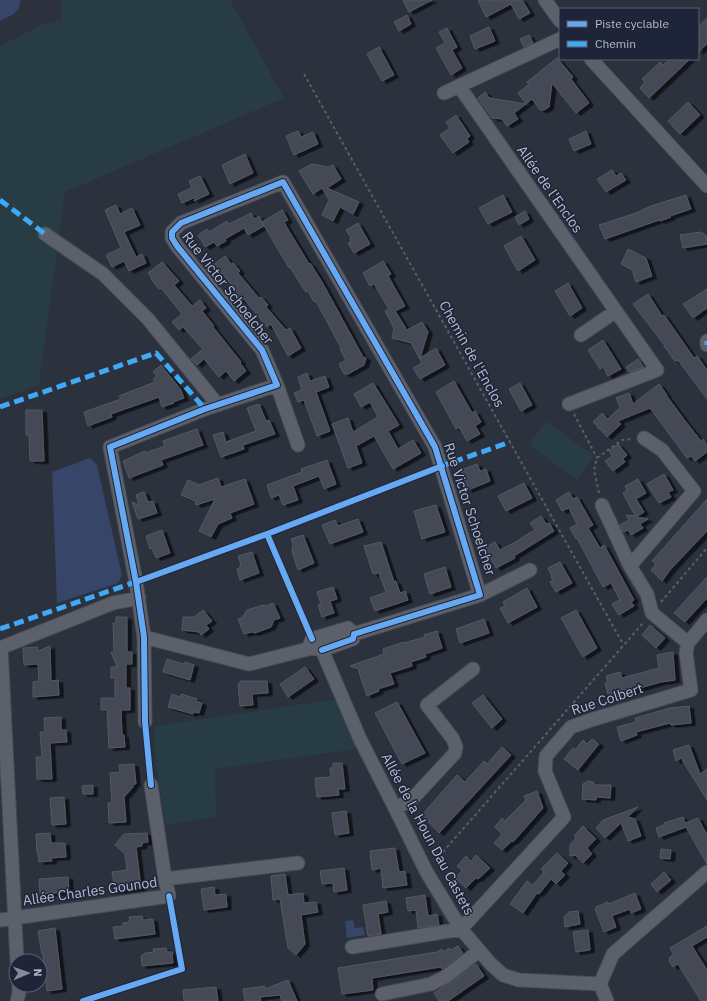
<svg xmlns="http://www.w3.org/2000/svg" width="707" height="1001" viewBox="0 0 707 1001" font-family="'IBM Plex Sans',sans-serif">
	<defs>
		<filter id="shadow"><feDropShadow dx="4.5" dy="2.5" stdDeviation="0" flood-color="#0009"/></filter>
	</defs>
	<rect width="100%" height="100%" fill="#2b313d"/>
	<path fill="#273c44" d="M 62,0 L 230,0 L 284,98 L 65,192 L 39,385 L 0,399 L 0,46 L 41,25 L 62,20 Z
		M 546,421 L 594,456 L 577,480 L 529,445 Z
		M 336,699 L 357,749 L 215,769 L 216,817 L 165,825 L 154,747 L 155,726 Z"/>
	<path fill="#364568" d="M 0,0 L 20,0 C 21,13 10,16 0,21 Z
		M 90,458 L 97,465 L 122,575 L 118,583 L 57,603 L 52,472 Z
		M 353,920 L 355,928 L 363,927 L 365,935 L 347,938 L 345,921 Z"/>
	<path fill="#444954" stroke="#545964" filter="url(#shadow)" d="M 403,0 L 432,0 L 409,12 Z
		M 478,0 L 522,0 L 530,13 L 519,19 L 511,4 L 486,17 Z
		M 407,15 L 411,24 L 399,31 L 394,22 Z
		M 707,18 L 707,44 L 698,52 L 698,27 Z
		M 489,27 L 495,41 L 475,49 L 470,36 Z
		M 447,28 L 457,47 L 452,50 L 462,68 L 451,75 L 436,48 L 445,43 L 439,32 Z
		M 529,35 L 533,43 L 524,47 L 520,39 Z
		M 379,47 L 394,75 L 382,81 L 367,54 Z
		M 557,58 L 573,77 L 571,79 L 589,103 L 576,113 L 552,83 L 549,107 L 544,110 L 540,110 L 532,99 L 526,104 L 518,93 L 529,84 L 527,82 Z
		M 670,59 L 690,59 L 649,98 L 640,88 L 645,82 L 642,79 L 660,62 L 663,65 Z
		M 485,92 L 489,98 L 526,104 L 514,113 L 518,119 L 507,126 L 502,119 L 492,118 L 478,98 Z
		M 688,102 L 700,115 L 680,134 L 668,121 Z
		M 456,115 L 470,136 L 467,139 L 469,142 L 453,153 L 440,135 L 450,128 L 446,122 Z
		M 298,131 L 301,137 L 313,132 L 318,144 L 294,155 L 286,136 Z
		M 586,131 L 591,144 L 574,151 L 569,139 Z
		M 245,154 L 253,173 L 230,184 L 222,165 Z
		M 312,164 L 328,167 L 333,165 L 341,179 L 327,188 L 359,202 L 353,214 L 340,207 L 333,221 L 322,215 L 329,200 L 322,188 L 313,194 L 299,171 Z
		M 612,170 L 616,176 L 621,173 L 626,180 L 606,192 L 597,179 Z
		M 200,176 L 209,194 L 194,201 L 196,197 L 182,203 L 178,194 L 192,188 L 189,181 Z
		M 503,195 L 512,212 L 488,224 L 479,208 Z
		M 686,195 L 691,209 L 670,216 L 671,217 L 660,221 L 659,220 L 605,239 L 599,225 L 636,213 L 651,206 Z
		M 116,205 L 120,214 L 132,208 L 140,225 L 124,232 L 136,257 L 142,254 L 146,263 L 129,271 L 124,261 L 112,267 L 106,255 L 121,248 L 105,210 Z
		M 282,210 L 288,220 L 284,222 L 289,231 L 309,264 L 310,263 L 322,282 L 363,357 L 366,358 L 364,365 L 348,374 L 344,374 L 339,364 L 346,360 L 340,349 L 341,348 L 316,301 L 314,302 L 308,291 L 306,292 L 303,288 L 290,267 L 289,268 L 262,222 Z
		M 525,211 L 529,219 L 519,225 L 515,217 Z
		M 251,213 L 254,219 L 259,216 L 264,226 L 248,235 L 244,228 L 225,239 L 226,241 L 217,246 L 214,242 L 205,247 L 198,235 L 207,229 L 209,232 L 227,221 L 229,224 Z
		M 358,223 L 370,244 L 354,253 L 348,243 L 351,242 L 350,239 L 351,238 L 346,230 Z
		M 701,232 L 707,236 L 707,244 L 683,248 L 680,235 Z
		M 521,236 L 535,260 L 518,271 L 504,246 Z
		M 628,249 L 646,258 L 652,276 L 636,282 L 632,270 L 621,264 Z
		M 225,256 L 231,264 L 233,263 L 240,271 L 238,273 L 259,298 L 261,297 L 268,305 L 266,307 L 286,330 L 290,328 L 301,348 L 288,356 L 271,324 L 267,327 L 244,299 L 241,301 L 232,290 L 234,288 L 222,273 L 220,274 L 213,265 Z
		M 383,261 L 391,274 L 388,276 L 405,306 L 395,311 L 407,330 L 422,322 L 428,332 L 420,358 L 436,348 L 445,365 L 420,379 L 413,368 L 422,363 L 411,343 L 392,338 L 394,328 L 385,311 L 389,309 L 374,284 L 370,286 L 363,273 Z
		M 162,262 L 179,281 L 174,285 L 192,306 L 200,300 L 206,308 L 202,311 L 214,326 L 213,327 L 241,362 L 240,363 L 246,371 L 234,381 L 226,371 L 219,377 L 204,359 L 197,365 L 191,359 L 203,349 L 183,327 L 179,330 L 172,322 L 182,314 L 161,288 L 159,289 L 151,279 L 152,278 L 148,273 Z
		M 568,283 L 582,308 L 570,316 L 555,291 Z
		M 707,289 L 707,308 L 693,318 L 683,304 Z
		M 648,294 L 662,316 L 664,315 L 694,358 L 697,356 L 707,370 L 707,399 L 678,360 L 675,361 L 664,346 L 665,346 L 633,304 Z
		M 603,340 L 621,369 L 608,376 L 603,367 L 600,369 L 588,350 Z
		M 638,359 L 644,367 L 629,372 L 626,367 Z
		M 161,365 L 181,390 L 184,398 L 173,402 L 174,403 L 162,407 L 159,397 L 111,414 L 112,417 L 88,426 L 84,412 L 121,399 L 119,396 L 155,382 L 153,379 L 157,376 L 153,372 Z
		M 307,373 L 310,381 L 325,376 L 329,387 L 316,392 L 330,431 L 317,436 L 304,400 L 298,402 L 294,393 L 302,390 L 298,377 Z
		M 454,381 L 472,413 L 475,411 L 481,422 L 475,426 L 480,434 L 467,441 L 459,427 L 456,429 L 436,392 Z
		M 373,383 L 399,425 L 388,431 L 398,449 L 413,440 L 421,453 L 393,469 L 374,436 L 356,446 L 362,463 L 348,468 L 332,424 L 348,418 L 353,432 L 378,417 L 370,402 L 361,407 L 354,394 Z
		M 520,383 L 532,405 L 521,411 L 509,389 Z
		M 659,384 L 667,395 L 666,395 L 686,422 L 701,441 L 703,439 L 707,445 L 707,452 L 695,461 L 691,456 L 687,458 L 650,408 L 618,421 L 621,424 L 607,437 L 599,428 L 598,429 L 598,427 L 593,422 L 602,413 L 608,419 L 620,407 L 616,398 L 629,393 L 633,404 Z
		M 259,404 L 266,421 L 269,420 L 275,434 L 243,445 L 244,449 L 221,457 L 213,435 L 223,432 L 226,442 L 256,431 L 247,408 Z
		M 26,410 L 42,410 L 44,461 L 30,461 L 29,435 L 26,435 Z
		M 197,429 L 203,445 L 161,460 L 163,465 L 129,478 L 123,461 L 145,451 L 145,453 L 165,446 L 163,441 Z
		M 618,444 L 627,455 L 623,459 L 625,462 L 613,471 L 605,461 L 612,456 L 609,451 Z
		M 327,460 L 336,484 L 324,489 L 319,476 L 293,486 L 298,500 L 283,505 L 279,495 L 271,498 L 267,485 L 302,472 L 301,469 Z
		M 477,464 L 480,471 L 486,469 L 490,481 L 468,490 L 461,470 Z
		M 664,474 L 673,490 L 668,492 L 671,497 L 659,503 L 647,484 Z
		M 218,478 L 221,487 L 245,479 L 254,504 L 230,513 L 232,518 L 218,524 L 211,537 L 199,531 L 215,499 L 196,505 L 195,501 L 181,495 L 188,480 L 199,485 Z
		M 638,479 L 646,493 L 636,499 L 644,512 L 636,517 L 648,519 L 640,524 L 643,528 L 631,535 L 628,530 L 623,532 L 620,525 L 629,520 L 626,515 L 635,516 L 623,493 L 627,490 L 625,486 Z
		M 524,483 L 532,498 L 506,511 L 498,496 Z
		M 144,492 L 148,502 L 153,501 L 157,513 L 138,519 L 132,502 L 139,505 L 136,495 Z
		M 569,492 L 573,499 L 577,497 L 593,525 L 588,528 L 600,548 L 604,545 L 634,600 L 631,602 L 634,606 L 619,615 L 612,604 L 620,600 L 611,583 L 603,587 L 577,538 L 576,539 L 570,528 L 577,524 L 569,508 L 562,511 L 556,500 Z
		M 707,499 L 707,531 L 670,570 L 662,581 L 651,570 L 656,564 L 652,561 Z
		M 436,505 L 445,532 L 422,539 L 414,511 Z
		M 541,516 L 546,524 L 549,523 L 554,531 L 514,556 L 515,558 L 496,568 L 485,547 L 495,542 L 500,550 L 521,539 L 521,538 L 535,530 L 530,523 Z
		M 358,519 L 363,532 L 330,544 L 322,525 L 335,520 L 338,526 Z
		M 162,530 L 170,553 L 156,558 L 152,548 L 150,549 L 146,536 Z
		M 303,535 L 314,563 L 298,570 L 292,551 L 293,544 L 291,539 Z
		M 381,542 L 394,582 L 396,581 L 400,593 L 405,591 L 408,600 L 375,611 L 370,598 L 386,592 L 379,573 L 373,574 L 364,546 Z
		M 252,552 L 259,573 L 240,580 L 237,569 L 240,568 L 240,565 L 241,565 L 238,556 Z
		M 560,562 L 572,583 L 556,592 L 550,582 L 553,580 L 551,577 L 552,577 L 548,568 Z
		M 445,567 L 451,587 L 430,594 L 424,574 Z
		M 707,577 L 707,598 L 685,622 L 674,613 Z
		M 333,587 L 337,599 L 330,601 L 334,613 L 322,617 L 318,605 L 321,604 L 317,592 Z
		M 527,588 L 537,607 L 508,623 L 500,608 L 505,606 L 503,602 Z
		M 273,603 L 280,618 L 274,620 L 271,627 L 255,633 L 252,632 L 244,634 L 238,619 L 243,617 L 247,610 L 263,605 L 266,606 Z
		M 203,610 L 212,621 L 206,625 L 209,629 L 201,635 L 199,632 L 182,630 L 183,617 L 194,617 Z
		M 576,610 L 597,648 L 583,657 L 561,618 Z
		M 116,617 L 127,617 L 127,652 L 132,652 L 132,664 L 126,664 L 126,688 L 130,688 L 130,710 L 121,710 L 122,735 L 124,735 L 125,747 L 109,748 L 107,710 L 101,710 L 101,698 L 115,698 L 115,678 L 111,678 L 111,667 L 117,667 L 111,652 L 114,652 L 113,623 L 116,623 Z
		M 484,619 L 489,633 L 460,643 L 456,629 Z
		M 650,625 L 665,638 L 656,648 L 642,635 Z
		M 437,631 L 442,648 L 425,654 L 426,657 L 411,662 L 412,666 L 390,673 L 394,684 L 378,689 L 379,691 L 367,696 L 358,669 L 350,666 L 384,654 L 383,649 L 404,642 L 404,643 L 425,637 L 424,635 Z
		M 50,646 L 51,681 L 58,680 L 59,695 L 33,697 L 33,682 L 39,681 L 38,664 L 24,665 L 23,648 L 38,647 L 38,651 Z
		M 673,652 L 675,680 L 661,682 L 626,692 L 627,694 L 609,698 L 605,683 L 608,682 L 606,676 L 620,672 L 622,678 L 659,668 L 657,655 Z
		M 167,659 L 184,664 L 185,662 L 194,665 L 190,680 L 163,672 Z
		M 305,667 L 314,679 L 288,697 L 280,684 Z
		M 241,681 L 267,681 L 268,693 L 252,694 L 253,705 L 240,706 L 238,684 Z
		M 172,694 L 180,697 L 181,694 L 197,699 L 196,701 L 202,703 L 199,713 L 194,712 L 193,714 L 168,707 Z
		M 483,695 L 502,719 L 492,728 L 472,703 Z
		M 397,702 L 425,753 L 402,764 L 375,713 Z
		M 689,706 L 691,723 L 671,725 L 670,723 L 636,732 L 637,735 L 621,741 L 617,727 L 636,722 L 635,718 L 670,708 Z
		M 61,717 L 61,730 L 66,730 L 67,742 L 50,743 L 52,779 L 37,779 L 36,757 L 42,757 L 40,732 L 45,732 L 44,718 Z
		M 592,739 L 599,744 L 578,770 L 564,759 L 573,748 L 575,750 L 583,740 L 587,744 Z
		M 689,745 L 700,774 L 707,769 L 707,800 L 681,758 L 676,761 L 673,750 Z
		M 502,747 L 511,755 L 439,833 L 422,815 L 457,775 L 465,782 L 484,761 L 487,764 Z
		M 333,763 L 342,763 L 345,789 L 338,789 L 339,795 L 317,797 L 315,778 L 331,777 L 330,768 L 333,768 Z
		M 134,764 L 136,784 L 133,784 L 133,787 L 124,797 L 126,822 L 109,823 L 108,803 L 112,803 L 110,773 L 120,772 L 119,765 Z
		M 588,781 L 593,782 L 596,785 L 611,785 L 610,798 L 596,797 L 596,800 L 582,799 L 583,784 Z
		M 93,785 L 93,794 L 83,794 L 82,786 Z
		M 537,791 L 543,808 L 513,842 L 512,841 L 502,850 L 494,843 L 502,834 L 495,827 L 502,818 L 505,821 L 526,800 L 524,796 Z
		M 64,797 L 66,824 L 52,825 L 50,798 Z
		M 638,807 L 628,817 L 635,819 L 641,836 L 628,841 L 621,823 L 605,838 L 596,828 L 603,820 Z
		M 346,811 L 349,833 L 335,835 L 332,813 Z
		M 683,817 L 685,823 L 698,818 L 707,835 L 707,864 L 686,827 L 659,837 L 656,828 L 664,825 L 664,823 Z
		M 583,826 L 596,839 L 587,848 L 592,854 L 583,863 L 575,855 L 570,856 L 570,845 L 576,838 L 574,836 Z
		M 50,833 L 51,843 L 65,843 L 66,857 L 51,858 L 52,861 L 39,862 L 38,853 L 37,853 L 36,834 Z
		M 147,833 L 148,842 L 142,843 L 142,846 L 136,847 L 141,888 L 115,891 L 112,872 L 127,870 L 125,854 L 115,845 L 124,834 Z
		M 395,848 L 399,872 L 405,871 L 407,885 L 383,888 L 381,868 L 372,870 L 370,851 Z
		M 661,849 L 671,850 L 670,859 L 660,858 Z
		M 557,853 L 568,863 L 561,871 L 565,875 L 556,884 L 551,879 L 539,894 L 537,893 L 523,913 L 510,904 L 527,881 L 533,885 L 544,872 L 541,869 Z
		M 476,855 L 490,868 L 478,879 L 476,878 L 466,888 L 455,878 L 462,871 L 457,866 L 466,856 L 471,861 Z
		M 344,868 L 347,890 L 334,892 L 333,883 L 322,884 L 320,871 Z
		M 664,872 L 671,880 L 657,892 L 651,884 Z
		M 285,874 L 288,895 L 303,893 L 304,903 L 316,902 L 318,912 L 301,915 L 305,944 L 296,955 L 288,948 L 280,899 L 273,900 L 271,876 Z
		M 68,877 L 69,892 L 40,894 L 39,879 Z
		M 214,887 L 215,895 L 226,894 L 227,907 L 204,910 L 201,889 Z
		M 635,893 L 641,909 L 631,913 L 630,909 L 614,915 L 612,916 L 616,927 L 604,932 L 595,909 L 597,908 L 596,907 L 608,902 L 609,904 Z
		M 425,895 L 428,916 L 437,914 L 439,925 L 418,928 L 416,910 L 408,911 L 406,898 Z
		M 386,901 L 388,912 L 378,914 L 381,934 L 368,936 L 363,905 Z
		M 578,911 L 580,924 L 565,927 L 564,917 L 569,912 Z
		M 142,916 L 143,920 L 153,919 L 155,934 L 115,939 L 113,927 L 123,926 L 123,923 L 130,922 L 129,917 Z
		M 707,926 L 707,937 L 692,946 L 707,970 L 707,1001 L 701,1001 L 678,964 L 673,967 L 669,961 L 670,957 L 674,955 L 670,948 Z
		M 55,928 L 62,989 L 47,991 L 43,954 L 42,954 L 38,931 Z
		M 588,930 L 590,950 L 576,952 L 573,932 Z
		M 458,946 L 463,953 L 442,969 L 441,967 L 372,978 L 373,990 L 342,994 L 338,968 L 437,952 L 442,949 L 444,952 L 449,948 L 451,950 Z
		M 166,948 L 167,952 L 172,952 L 173,963 L 142,966 L 141,956 L 145,953 L 154,952 L 153,949 Z
		M 476,964 L 484,976 L 448,1001 L 439,1001 L 434,993 L 450,983 Z
		M 288,980 L 297,1001 L 282,1001 L 280,995 L 260,997 L 261,1001 L 245,1001 L 243,989 L 265,986 L 265,989 Z
		M 216,987 L 218,1001 L 184,1001 L 183,990 Z"/>
	<g fill="none" stroke-linecap="round" stroke-linejoin="round">
		<defs>
			<path id="minor" d="M 545,0 L 560,21
				M 591,59 L 707,186
				M 459,86 L 657,370 L 569,404
				M 444,93 L 560,39
				M 45,234 L 103,274 L 148,319 L 218,405
				M 581,335 L 616,311
				M 707,341 L 707,345
				M 277,385 L 298,445
				M 644,438 L 662,450 L 694,491 L 630,566 L 647,594 L 652,613 L 688,643
				M 602,505 L 630,566
				M 144,637 L 249,664 L 312,648 L 322,650
				M 0,648 L 113,603 L 139,598
				M 1,648 L 17,961
				M 312,648 L 310,644 L 312,639 L 348,628 L 354,634
				M 322,650 L 360,739 L 395,808 L 426,871 L 461,929 L 490,963 L 503,975 L 519,980 L 600,984
				M 322,650 L 353,639 L 354,634 L 480,595 L 530,570
				M 145,722 L 144,637 L 136,582 L 110,447 L 205,409 L 277,385 L 262,350 L 177,246 L 172,238 L 172,232 L 181,223 L 283,182 L 435,447 L 480,595
				M 395,808 L 408,802 L 415,796 L 455,753 L 456,747 L 453,739 L 427,705 L 473,669
				M 165,879 L 298,863
				M 0,920 L 169,896 L 165,879 L 151,785
				M 352,947 L 461,929 L 564,817 L 545,771 L 546,756 L 571,727 L 591,720 L 691,690 L 686,653 L 688,643 L 707,620
				M 382,994 L 431,984 L 445,977 L 479,951
				M 17,1001 L 19,993 L 19,985
				M 607,1001 L 600,984 L 613,954 L 707,872"/>
		</defs>
		<use href="#minor" stroke="#484c56" stroke-width="15"/>
		<path stroke="#5a5e67" stroke-width="2" stroke-dasharray="3 3" stroke-linecap="butt" d="M 304,74 L 623,644
			M 574,414 L 597,458
			M 599,493 L 594,470 L 597,458 L 622,440 L 633,439
			M 661,602 L 707,548
			M 435,861 L 644,622"/>
		<use href="#minor" stroke="#5c606a" stroke-width="13"/>
		<path stroke="#3fa9f5" stroke-width="5" stroke-dasharray="10 5" stroke-linecap="butt" d="M 0,200 L 45,234
			M 707,341 L 707,345
			M 0,407 L 156,353 L 205,409
			M 439,467 L 510,442
			M 0,629 L 138,581"/>
		<defs>
			<path id="cycleway" d="M 267,534 L 312,639
				M 136,582 L 267,534 L 442,466
				M 151,785 L 145,722 L 144,637 L 136,582 L 110,447 L 205,409 L 277,385 L 262,350 L 177,246 L 172,238 L 172,232 L 181,223 L 283,182 L 435,447 L 480,595 L 354,634 L 353,639 L 322,650
				M 83,1001 L 182,969 L 169,896"/>
		</defs>
		<use href="#cycleway" stroke="#1e2539" stroke-width="8"/>
		<use href="#cycleway" stroke="#66a8f1" stroke-width="6"/>
	</g>
	<g text-anchor="middle" stroke-width="3" stroke-linejoin="round" paint-order="stroke">
		<g font-size="14" fill="#b6bccd" stroke="#1e2539">
			<text transform="translate(550 189) rotate(55)" y="5">Allée de l'Enclos</text>
			<text transform="translate(228 288) rotate(52)" y="5">Rue Victor Schoelcher</text>
			<text transform="translate(472 354) rotate(61)" y="5">Chemin de l'Enclos</text>
			<text transform="translate(470 509) rotate(72)" y="5">Rue Victor Schoelcher</text>
			<text transform="translate(607 699) rotate(-18)" y="5">Rue Colbert</text>
			<text transform="translate(428 834) rotate(62)" y="5">Allée de la Houn Dau Castets</text>
			<text transform="translate(90 891) rotate(-8)" y="5">Allée Charles Gounod</text>
		</g>
	</g>
	<rect x="559" y="8" width="140" height="52" fill="#1e2539" stroke="#5b6174"/>
	<rect x="567" y="21" width="20" height="6" fill="#66a8f1" stroke="#5b6174"/>
	<text x="595" y="28" font-size="12" fill="#b6bccd">Piste cyclable</text>
	<rect x="567" y="41" width="20" height="6" fill="#3fa9f5" stroke="#5b6174"/>
	<text x="595" y="48" font-size="12" fill="#b6bccd">Chemin</text>
	<g transform="translate(28 973) rotate(88)"><circle r="19" fill="#1e2539" stroke="#5b6174"/>
	<path d="M0-3L7 15L0 10L-7 15Z" fill="#858b9b"/>
	<text y="-6" font-size="11" font-weight="bold" text-anchor="middle" fill="#b6bccd">N</text>
	</g>
</svg>
